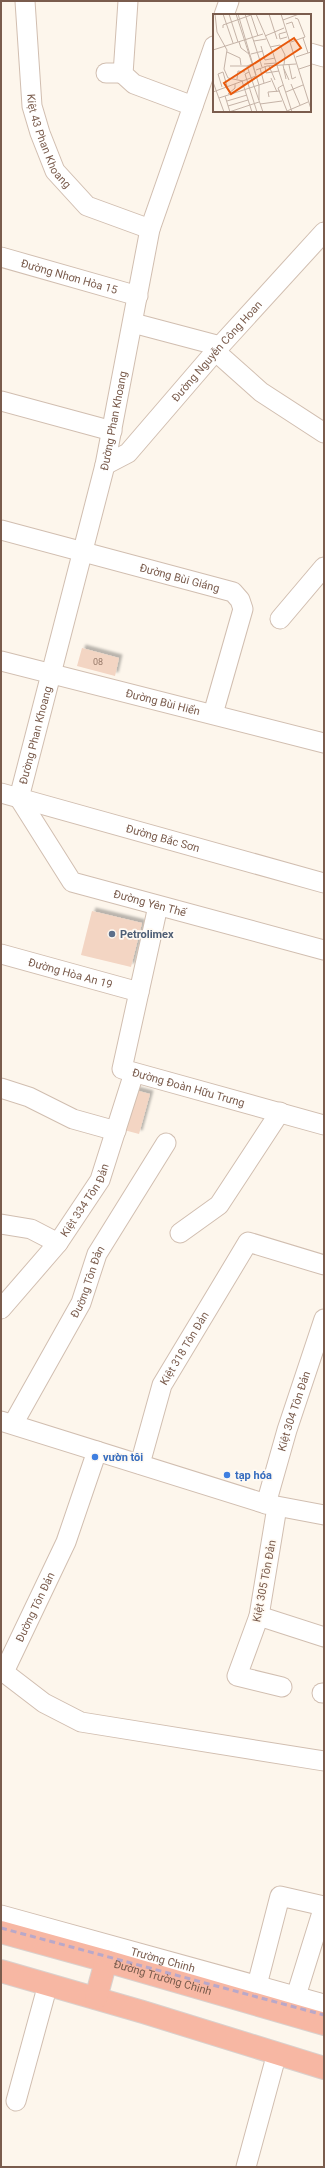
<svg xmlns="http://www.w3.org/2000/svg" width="325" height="2168" viewBox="0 0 325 2168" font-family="Roboto,sans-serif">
	<defs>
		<filter id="shadow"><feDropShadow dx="3.5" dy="-3.5" stdDeviation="1" flood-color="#0004"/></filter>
	</defs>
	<rect width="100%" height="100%" fill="#fdf6ec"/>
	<path fill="#f3d5c3" filter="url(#shadow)" d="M 82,648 L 119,658 L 115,676 L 77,666 Z
		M 92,911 L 142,923 L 131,967 L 81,955 Z
		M 135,1090 L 150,1094 L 139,1134 L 124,1130 Z"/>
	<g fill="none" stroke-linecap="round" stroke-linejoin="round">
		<defs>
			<g id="minor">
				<path id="s1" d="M 25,1 L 32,106 L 40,133 L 55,171 L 87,206 L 150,229"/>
				<path d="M 128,1 L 123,74 L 134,84 L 193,106"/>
				<path d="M 224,15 L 229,1"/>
				<path d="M 310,53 L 324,57"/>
				<path d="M 106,73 L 123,73"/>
				<path id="s2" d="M 1,257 L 138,296"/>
				<path d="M 133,323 L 220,346"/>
				<path d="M 215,351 L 261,392 L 324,433"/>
				<path d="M 1,401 L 112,431"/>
				<path id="s3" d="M 105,465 L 128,453 L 220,346 L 324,232"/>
				<path id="s4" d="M 1,530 L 233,592 L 240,600 L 243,609 L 213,714"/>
				<path d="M 280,619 L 324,567"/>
				<path id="s5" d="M 1,661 L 324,743"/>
				<path id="s6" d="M 1,793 L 324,883"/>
				<path id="s7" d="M 19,798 L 105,465 L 150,229 L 214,46"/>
				<path id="s8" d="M 19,798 L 72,882 L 324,950"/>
				<path id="s9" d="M 158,906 L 122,1069 L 324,1125"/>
				<path id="s10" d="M 1,954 L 139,992"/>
				<path d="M 1,1088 L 29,1097 L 73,1119 L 116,1131"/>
				<path d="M 1,1224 L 31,1229 L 58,1243"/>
				<path d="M 180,1233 L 219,1205 L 280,1112"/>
				<path id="s11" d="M 1,1309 L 58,1243 L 100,1180 L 134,1073"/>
				<path d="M 1,1421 L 266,1504 L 324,1515"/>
				<path id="s12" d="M 13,1424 L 81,1303 L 97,1254 L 166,1143"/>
				<path id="s13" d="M 140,1464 L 162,1385 L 248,1242 L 324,1265"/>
				<path id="s14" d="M 266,1504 L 287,1430 L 324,1319"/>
				<path d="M 277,1507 L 259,1616 L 237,1676 L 282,1687"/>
				<path d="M 259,1616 L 324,1637"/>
				<path d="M 1,1670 L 44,1703 L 81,1722 L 324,1761"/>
				<path id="s15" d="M 4,1672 L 66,1542 L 97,1451"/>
				<path d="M 322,1693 L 324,1693"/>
				<path id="s16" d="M 1,1915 L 324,2004"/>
				<path d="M 257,1985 L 280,1896 L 324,1906"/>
				<path d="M 296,1996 L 324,1906"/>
				<path d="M 16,2101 L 48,1984"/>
				<path d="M 246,2167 L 277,2053"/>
			</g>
			<g id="highway">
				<path id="s17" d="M 1,1932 L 106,1961 L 324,2024"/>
				<path d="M 1,1971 L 143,2012 L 324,2068"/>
				<path d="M 96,1998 L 106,1961"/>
			</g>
		</defs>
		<use href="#minor" stroke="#d1beb0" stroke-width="21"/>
		<use href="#highway" stroke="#dad1cd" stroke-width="24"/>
		<use href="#minor" stroke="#fff" stroke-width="19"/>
		<use href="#highway" stroke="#f7b7a3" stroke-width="22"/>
		<path stroke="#b9a8c9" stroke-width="3" stroke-dasharray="6 4" stroke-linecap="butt" d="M 1,1928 L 324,2015"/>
	</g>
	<circle fill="#5c6f8a" stroke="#fffaf3" stroke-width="1.5" cx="112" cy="934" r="4"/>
	<g fill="#3f7fe0" stroke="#fffaf3" stroke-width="1.5">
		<circle cx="95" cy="1457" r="4"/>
		<circle cx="227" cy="1475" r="4"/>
	</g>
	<g text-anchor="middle" stroke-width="3.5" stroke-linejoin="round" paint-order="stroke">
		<g font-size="9" fill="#987a6a">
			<text x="98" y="665">08</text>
		</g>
		<g font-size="11" fill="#7a5c4d" stroke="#fffaf3">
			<text dy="4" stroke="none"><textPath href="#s1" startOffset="144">Kiệt 43 Phan Khoang</textPath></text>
			<text dy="4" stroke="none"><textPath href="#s2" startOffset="71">Đường Nhơn Hòa 15</textPath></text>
			<text dy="4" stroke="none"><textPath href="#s3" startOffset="161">Đường Nguyễn Công Hoan</textPath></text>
			<text dy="4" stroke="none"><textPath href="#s7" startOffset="389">Đường Phan Khoang</textPath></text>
			<text dy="4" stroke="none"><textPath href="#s4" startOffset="185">Đường Bùi Giáng</textPath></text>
			<text dy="4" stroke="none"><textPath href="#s5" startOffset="167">Đường Bùi Hiển</textPath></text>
			<text dy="4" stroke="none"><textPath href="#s7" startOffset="65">Đường Phan Khoang</textPath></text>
			<text dy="4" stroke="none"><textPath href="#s6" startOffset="168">Đường Bắc Sơn</textPath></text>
			<text dy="4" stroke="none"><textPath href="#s8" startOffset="180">Đường Yên Thế</textPath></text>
			<text dy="4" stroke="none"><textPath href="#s10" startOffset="72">Đường Hòa An 19</textPath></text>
			<text dy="4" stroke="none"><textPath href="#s9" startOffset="236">Đường Đoàn Hữu Trưng</textPath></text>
			<text dy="4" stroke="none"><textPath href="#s11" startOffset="138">Kiệt 334 Tôn Đản</textPath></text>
			<text dy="4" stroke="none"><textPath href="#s12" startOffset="161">Đường Tôn Đản</textPath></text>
			<text dy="4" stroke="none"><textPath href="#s13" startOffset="125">Kiệt 318 Tôn Đản</textPath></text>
			<text dy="4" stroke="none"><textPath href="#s14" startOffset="97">Kiệt 304 Tôn Đản</textPath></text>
			<text transform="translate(264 1581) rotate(-79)" y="4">Kiệt 305 Tôn Đản</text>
			<text dy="4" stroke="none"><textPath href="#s15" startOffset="72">Đường Tôn Đản</textPath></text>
			<text dy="4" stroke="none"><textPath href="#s16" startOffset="168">Trường Chinh</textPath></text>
			<text dy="4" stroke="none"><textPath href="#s17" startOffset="168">Đường Trường Chinh</textPath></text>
		</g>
		<g font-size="11" font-weight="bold" fill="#4e5e75" stroke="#fffaf3" text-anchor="start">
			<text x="120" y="938">Petrolimex</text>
		</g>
		<g font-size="11" font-weight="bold" fill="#366cbe" stroke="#fffaf3" text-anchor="start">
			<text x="103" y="1461">vườn tôi</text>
			<text x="235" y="1479">tạp hóa</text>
		</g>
	</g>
	<g transform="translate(213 14)">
		<rect width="98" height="98" fill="#fdf6ec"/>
		<path fill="none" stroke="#c5b3a7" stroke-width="1" d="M 2,0 L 4,18 L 14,36 L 11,55 L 15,64 L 30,67M 10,0 L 20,29M 16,0 L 25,28M 23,0 L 46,71 L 46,86M 25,0 L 43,61M 32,0 L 49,53M 43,0 L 60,39 L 79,98M 56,0 L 64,25M 68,0 L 98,95M 38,1 L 45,22M 70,6 L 86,0M 73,10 L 79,8 L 81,14M 10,14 L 10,11 L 38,1M 73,18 L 66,20 L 67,25 L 74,23M 52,22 L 71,14M 90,24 L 95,39M 41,27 L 53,25M 26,28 L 28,34 L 36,40M 78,28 L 92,23 L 85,5 L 82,4M 48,32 L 52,46 L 62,44M 57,33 L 67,31 L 72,41 L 71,51M 0,36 L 50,20M 14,38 L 27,44 L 28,51M 38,40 L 50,37M 83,43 L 98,38M 39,50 L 34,52 L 50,98M 51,50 L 63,49M 70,51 L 73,65M 76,51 L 79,65 L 83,63M 17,52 L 34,52M 52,52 L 53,59 L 66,57M 56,52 L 62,66M 47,54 L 51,69M 71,55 L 76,66M 86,55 L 98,51M 43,56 L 54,52 L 83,50M 10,58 L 14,72M 36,58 L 32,60 L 44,98M 58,64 L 64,78M 24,65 L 25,57 L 32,58M 29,67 L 39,98M 0,68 L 11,98M 78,70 L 87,91M 70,71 L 65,74 L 74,97M 9,73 L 5,60 L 10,58M 0,78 L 43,62M 73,78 L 90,71M 15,80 L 22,74 L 22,70M 12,82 L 17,98M 56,83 L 55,78 L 67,77M 6,84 L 58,67M 14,87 L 34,81M 47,90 L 69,87M 15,92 L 35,86M 74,97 L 95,88M 16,98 L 46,88"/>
		<path fill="#e8590c" fill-opacity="0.15" stroke="#e8590c" stroke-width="2" d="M 81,24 L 88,34 L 18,80 L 11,69 Z"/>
		<rect width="98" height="98" fill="none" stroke="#7a5c4d" stroke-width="2"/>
	</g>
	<rect width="325" height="2168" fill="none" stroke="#7a5c4d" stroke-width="4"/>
</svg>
